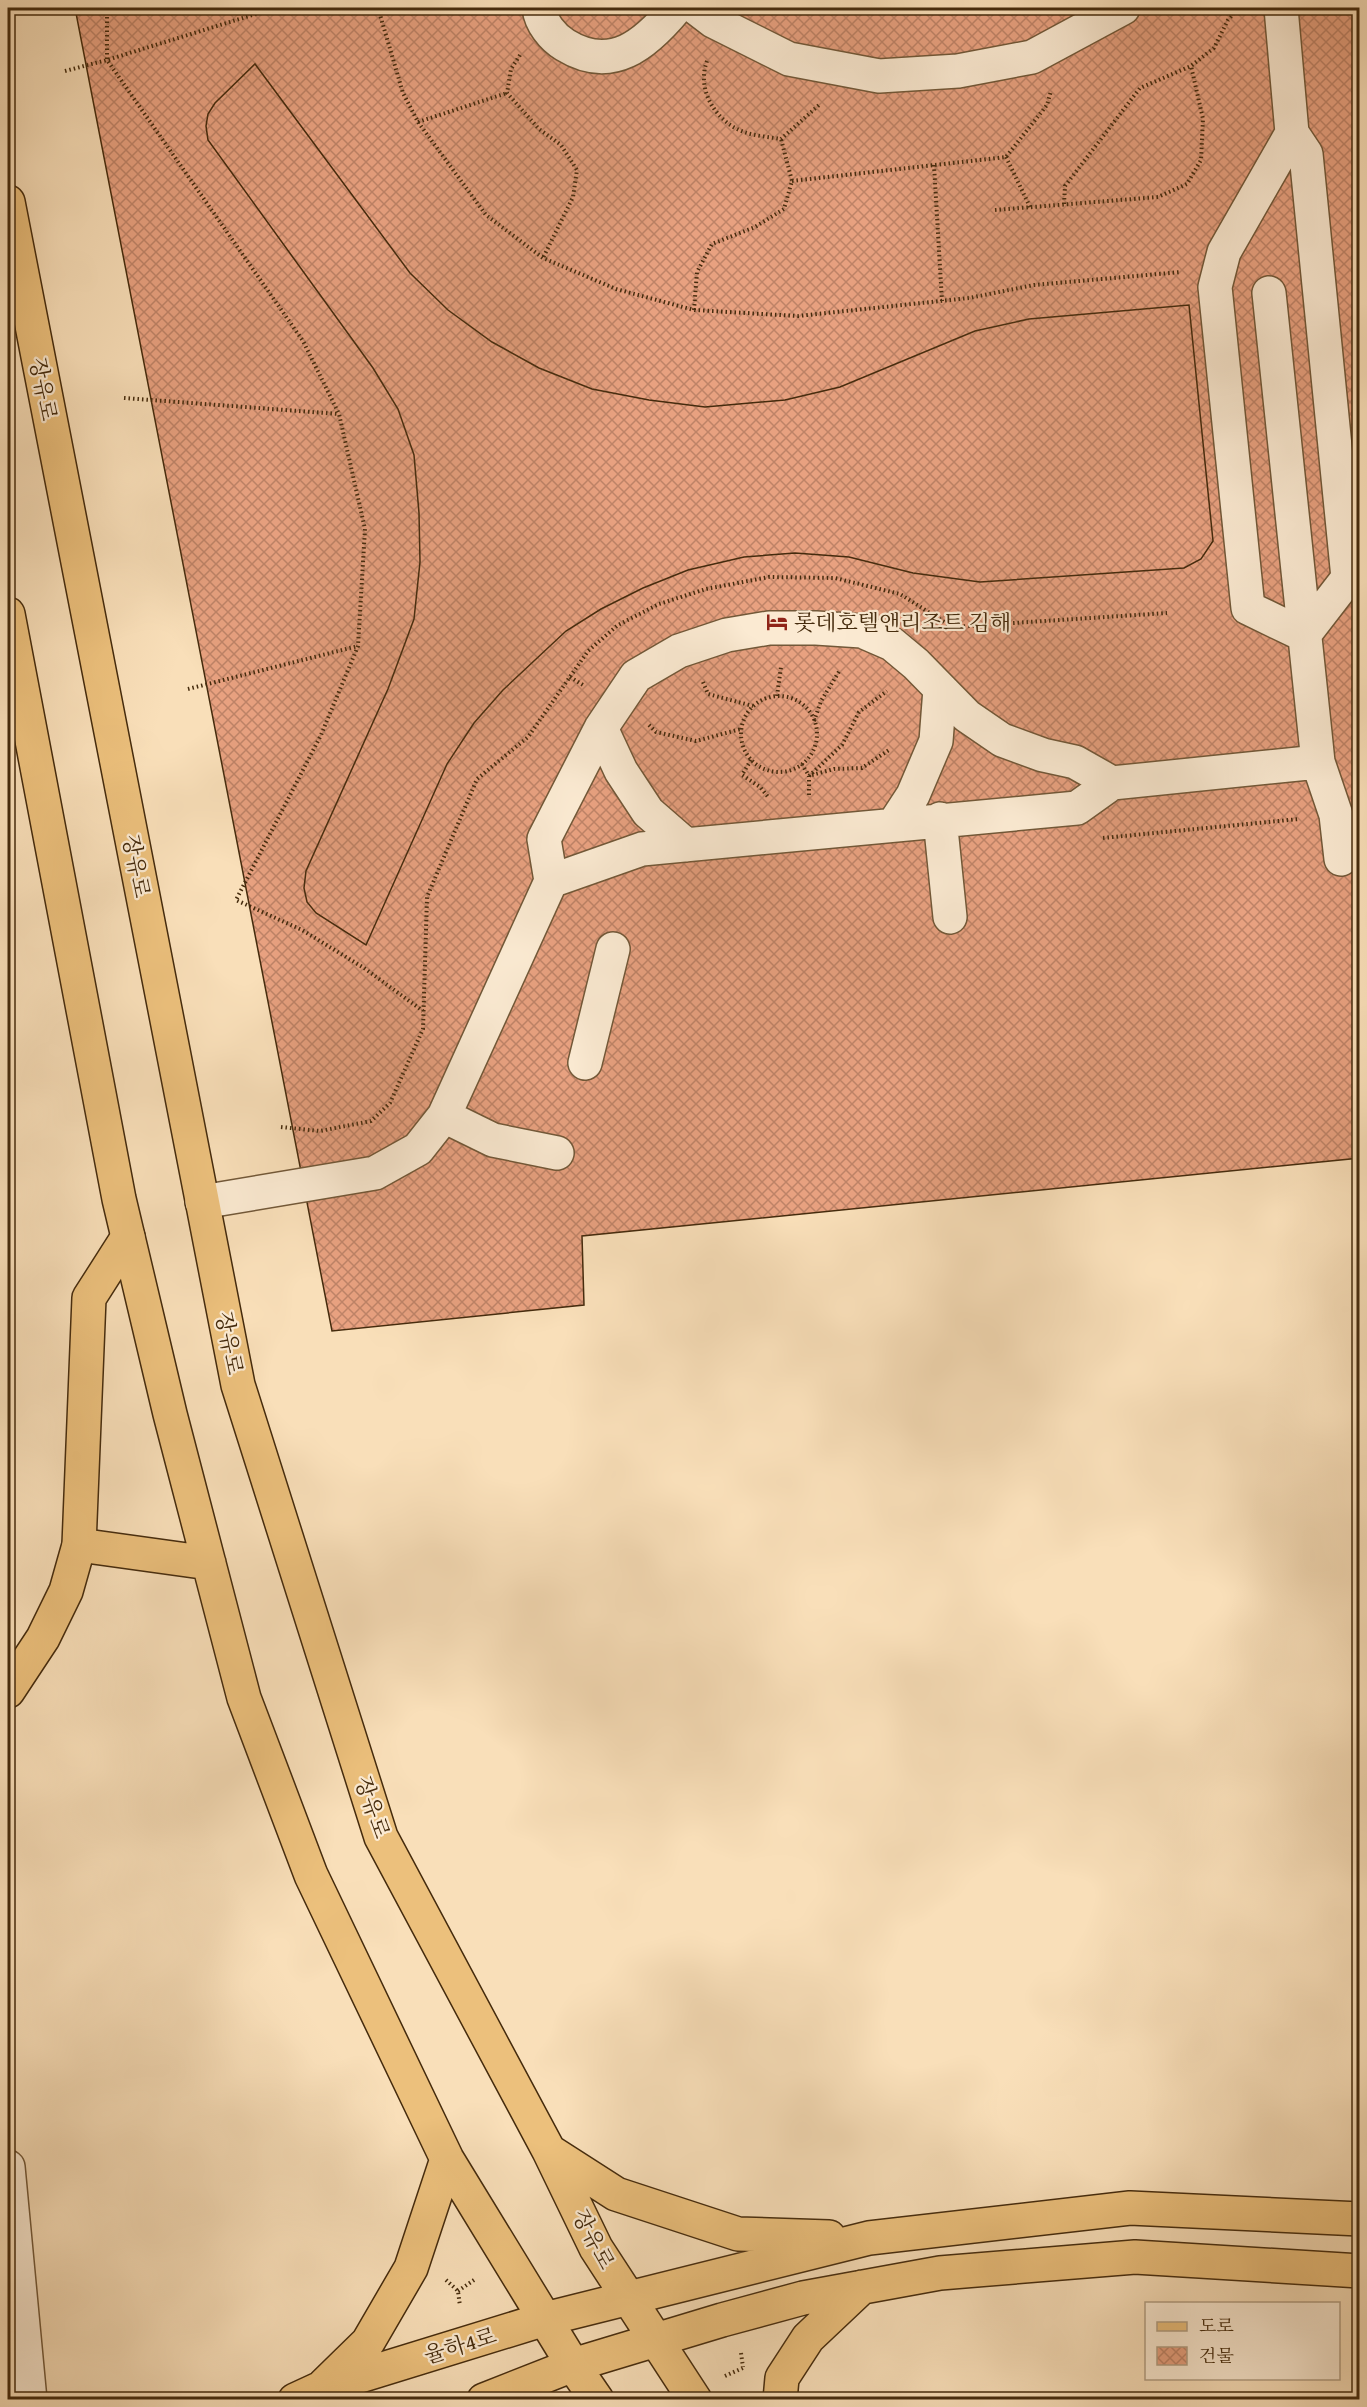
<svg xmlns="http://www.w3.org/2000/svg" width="1367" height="2407" viewBox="0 0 1367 2407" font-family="'Gentium Book Plus','Noto Serif KR',serif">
	<defs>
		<pattern id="building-cross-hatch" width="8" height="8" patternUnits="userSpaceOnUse" patternTransform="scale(1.5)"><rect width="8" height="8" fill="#e8a180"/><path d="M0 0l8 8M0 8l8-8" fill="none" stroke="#be8367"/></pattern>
	</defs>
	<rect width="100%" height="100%" fill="#f9dfb9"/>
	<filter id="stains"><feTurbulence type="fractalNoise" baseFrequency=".00333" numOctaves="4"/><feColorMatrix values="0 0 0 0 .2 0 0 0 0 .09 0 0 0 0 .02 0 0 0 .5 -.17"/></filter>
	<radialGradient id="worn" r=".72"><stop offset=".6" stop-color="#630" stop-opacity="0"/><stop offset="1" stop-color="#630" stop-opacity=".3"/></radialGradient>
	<path fill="url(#building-cross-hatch)" stroke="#452b0d" stroke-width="1.5" d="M 75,8 L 1352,8 L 1360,86 L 1360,1158 L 582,1236 L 584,1305 L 332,1331 Z
		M 255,64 L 410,273 L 448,310 L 492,342 L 539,368 L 592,389 L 649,400 L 705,407 L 785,400 L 840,387 L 975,331 L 1029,319 L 1189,305 L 1213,541 L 1201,559 L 1184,568 L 980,582 L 913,573 L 849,557 L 795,553 L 744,557 L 688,570 L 643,588 L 601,609 L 566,631 L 503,690 L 474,723 L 447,764 L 366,945 L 316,913 L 307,902 L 304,888 L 306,871 L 388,689 L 414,619 L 420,562 L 419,513 L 414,455 L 398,409 L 373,368 L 208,140 L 206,126 L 208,114 L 215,103 Z"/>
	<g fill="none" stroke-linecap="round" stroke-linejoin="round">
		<defs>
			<path id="minor" d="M 539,8 C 541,23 552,37 565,45 C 612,74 646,44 676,8
				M 696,8 L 713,21 L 789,59 L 879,76 L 958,71 L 1032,57 L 1123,8
				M 1281,8 L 1292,133 L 1306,154 L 1348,578 L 1304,635 L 1248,608 L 1215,287 L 1224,252 L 1292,133
				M 601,728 L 621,771 L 648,812 L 686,845
				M 1318,762 L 1336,815 L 1341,859
				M 940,819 L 950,917
				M 894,824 L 913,795 L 936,741 L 940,689
				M 551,881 L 642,849 L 1077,808 L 1112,783 L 1318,762 L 1269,293
				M 585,1063 L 613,949
				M 444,1116 L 493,1140 L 557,1153
				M 202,1202 L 375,1173 L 418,1149 L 444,1116 L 551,881 L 544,839 L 601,728 L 636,676 L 679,651 L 727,635 L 769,628 L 816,628 L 862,631 L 892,644 L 916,664 L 967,716 L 1002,740 L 1043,755 L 1075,762 L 1112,783
				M 8,2167 L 30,2400"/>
			<path id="major" d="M 8,202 L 238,1385 L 381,1837 L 549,2151 L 596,2248 L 695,2400
				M 8,614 L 119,1199 L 170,1414 L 244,1698 L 311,1875 L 447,2159 L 573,2365 L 597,2400
				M 79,1545 L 209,1563
				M 549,2151 L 616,2194 L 738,2234 L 829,2237
				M 324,2385 L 368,2342 L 411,2268 L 447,2159
				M 295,2400 L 321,2388 L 545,2319 L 869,2238 L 1130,2208 L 1360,2219
				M 484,2400 L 573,2365 L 722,2320 L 803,2298 L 940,2273 L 1135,2257 L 1360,2271
				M 780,2400 L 782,2378 L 808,2338 L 862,2287"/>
			<path id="highway" d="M 8,1691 L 43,1638 L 66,1591 L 79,1545 L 89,1298 L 128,1237"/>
		</defs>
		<use href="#minor" stroke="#725838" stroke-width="36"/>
		<use href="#major" stroke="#452b0d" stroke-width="36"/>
		<use href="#highway" stroke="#452b0d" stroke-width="36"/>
		<path stroke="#452b0d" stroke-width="4" stroke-dasharray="1.5 3" stroke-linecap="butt" d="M 107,8 L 107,60 L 303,341 L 339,414 L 365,529 L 358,646 L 321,735 L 236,900 L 302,930 L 364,968 L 423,1011
			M 378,8 L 403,93 L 418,122 L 486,215 L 543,258 L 616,289 L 694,310 L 798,316 L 969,298 L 1034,285 L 1181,272
			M 520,55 L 511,69 L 507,93 L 539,129 L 561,145 L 577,170 L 573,197 L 543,258
			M 707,61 C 696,90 716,122 744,132 C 755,136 769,137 781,139 L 819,105
			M 65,71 L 107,60 L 275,8
			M 418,122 L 507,93
			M 1006,157 L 1030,207
			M 934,165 L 942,301
			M 792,181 L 1006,157 L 1047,105 L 1051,91
			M 1064,204 L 1065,186 L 1140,88 L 1191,66 L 1214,48 L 1228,20 L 1239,8
			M 995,210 L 1158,197 L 1187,184 L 1201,160 L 1203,119 L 1191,66
			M 694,310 L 697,272 L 712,244 L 755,227 L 784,209 L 792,181 L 781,139
			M 124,398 L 339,414
			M 570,677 L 583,685
			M 703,682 L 708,694 L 753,706
			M 188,689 L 358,646
			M741 734a38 38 0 1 1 76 0a38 38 0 1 1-76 0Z
			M 777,696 L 781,667
			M 814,721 L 821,701 L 840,670
			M 649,725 L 656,732 L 696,741 L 741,729
			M 751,760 L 742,775 L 760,787 L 769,798
			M 802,764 L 809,776 L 809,795
			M 812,775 L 834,769 L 862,768 L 889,750
			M 809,776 L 842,745 L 859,712 L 887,691
			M 1103,838 L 1299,819
			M 281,1127 L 320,1131 L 371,1121 L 390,1103 L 423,1029 L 427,897 L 477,779 L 528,737 L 588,651 L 618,625 L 659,604 L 706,589 L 769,577 L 835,578 L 900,594 L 952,627 L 1167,613
			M 446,2280 L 458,2291 L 460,2306
			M 458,2291 L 474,2280
			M 741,2353 L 743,2367
			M 725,2376 L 745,2367"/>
		<use href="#minor" stroke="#fbead2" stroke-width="33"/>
		<use href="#major" stroke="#ecc07c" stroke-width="33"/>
		<use href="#highway" stroke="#ecc07c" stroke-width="33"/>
	</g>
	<defs>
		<symbol id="hotel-bare" viewBox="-9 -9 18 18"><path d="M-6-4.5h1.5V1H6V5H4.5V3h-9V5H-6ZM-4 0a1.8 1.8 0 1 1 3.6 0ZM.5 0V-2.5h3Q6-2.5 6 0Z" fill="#8f2418" stroke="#fbead2" stroke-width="2.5" paint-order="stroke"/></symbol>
	</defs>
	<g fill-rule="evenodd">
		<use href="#hotel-bare" x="762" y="607" width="30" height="30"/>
	</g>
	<g text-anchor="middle" stroke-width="4.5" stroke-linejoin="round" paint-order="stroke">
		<g font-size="22" fill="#452b0d" stroke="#fbead2">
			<text transform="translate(44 389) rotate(79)" y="8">장유로</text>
			<text transform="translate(137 866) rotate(79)" y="8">장유로</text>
			<text transform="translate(230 1343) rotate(79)" y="8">장유로</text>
			<text transform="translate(373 1807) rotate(71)" y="8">장유로</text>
			<text transform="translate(594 2239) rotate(62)" y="8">장유로</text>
			<text transform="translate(460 2345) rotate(-17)" y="8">율하4로</text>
		</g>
		<g font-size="22" fill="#452b0d" stroke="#fbead2" text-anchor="start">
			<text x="794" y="630">롯데호텔앤리조트 김해</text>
		</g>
	</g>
	<rect width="1367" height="2407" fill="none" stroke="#f9dfb9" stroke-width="30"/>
	<rect x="9" y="9" width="1349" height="2389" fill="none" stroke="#452b0d" stroke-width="3"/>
	<rect x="15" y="15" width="1337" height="2377" fill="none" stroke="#452b0d" stroke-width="1.5"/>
	<rect x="1145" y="2302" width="195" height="78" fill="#fbead2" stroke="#b29e83" stroke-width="1.5"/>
	<rect x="1157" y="2322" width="30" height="9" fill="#ecc07c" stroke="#b29e83" stroke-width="1.5"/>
	<text x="1199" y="2332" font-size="18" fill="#452b0d">도로</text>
	<rect x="1157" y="2347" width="30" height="18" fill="url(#building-cross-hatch)" stroke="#b29e83" stroke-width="1.5"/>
	<text x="1199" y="2362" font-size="18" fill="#452b0d">건물</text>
	<rect width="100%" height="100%" filter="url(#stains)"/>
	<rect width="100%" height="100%" fill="url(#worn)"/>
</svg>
